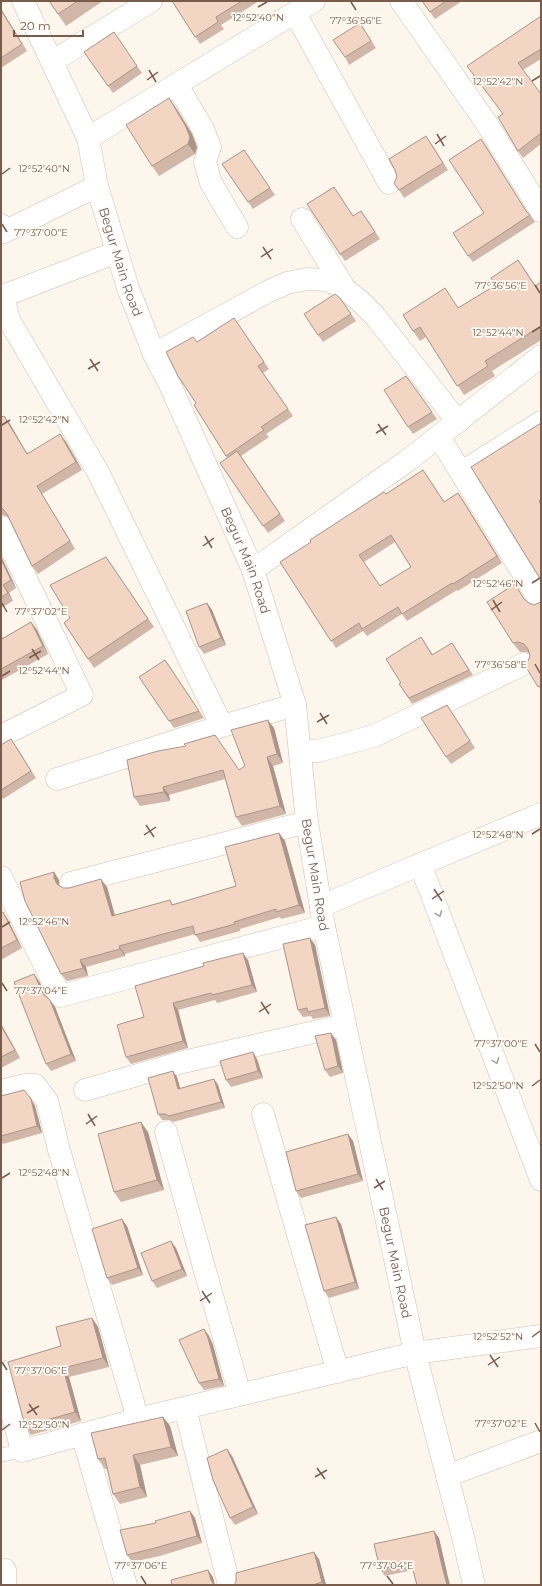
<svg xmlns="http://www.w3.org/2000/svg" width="542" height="1586" viewBox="0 0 542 1586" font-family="Montserrat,sans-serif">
	<rect width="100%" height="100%" fill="#fdf6ec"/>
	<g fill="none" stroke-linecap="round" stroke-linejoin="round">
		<defs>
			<path id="service" d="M 1,1455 L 22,1451"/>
			<path id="minor" d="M 401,1 L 487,124 L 541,211
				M 295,13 L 389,183
				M 53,61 L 151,1
				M 177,85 L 203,129 L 210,147 L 205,162 L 211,183 L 237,227
				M 88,138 L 314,1
				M 302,219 L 345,289
				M 1,225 L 4,232 L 97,186
				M 117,252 L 3,296 L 9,320 L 98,472 L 222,726
				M 154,354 L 267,292 L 287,283 L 307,279 L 327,280 L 345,289 L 360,301 L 375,316 L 458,422
				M 439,437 L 541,602
				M 462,472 L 541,422
				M 1,527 L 82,695 L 1,736
				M 300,751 L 318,751 L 374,736 L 524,664
				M 57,779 L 222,726 L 295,705
				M 420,864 L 541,1180
				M 1,877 L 60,996 L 324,926
				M 71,883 L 307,822
				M 321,906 L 541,814
				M 85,1090 L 183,1062 L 345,1025
				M 1,1091 L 25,1085 L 35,1085 L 47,1101 L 59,1150 L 138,1419
				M 263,1114 L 338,1372
				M 166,1132 L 240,1395
				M 1,1371 L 22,1451 L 138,1419 L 415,1353 L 541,1336
				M 185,1408 L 229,1585
				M 82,1434 L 126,1585
				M 447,1476 L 541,1441
				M 5,1570 L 5,1585"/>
			<g id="tertiary">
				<path id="s1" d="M 23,1 L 88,138 L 97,186 L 128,288 L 154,354 L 170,385 L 253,570 L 295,705 L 307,822 L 324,926 L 415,1353 L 463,1537 L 474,1585"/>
				<path d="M 253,570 L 407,461 L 541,356"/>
			</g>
		</defs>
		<use href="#service" stroke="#d1beb0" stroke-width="14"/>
		<use href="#minor" stroke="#d1beb0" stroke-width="23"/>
		<use href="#tertiary" stroke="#d1beb0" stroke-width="23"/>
		<use href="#service" stroke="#fff" stroke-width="13"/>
		<use href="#minor" stroke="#fff" stroke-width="22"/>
		<use href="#tertiary" stroke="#fff" stroke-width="22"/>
	</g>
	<path fill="#d1b7a8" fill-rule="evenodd" d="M 49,1 L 103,1 L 66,26 Z
		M 172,1 L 259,1 L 221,25 L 224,29 L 200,44 Z
		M 422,1 L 462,1 L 435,19 Z
		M 1,9 L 27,51 L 1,68 Z
		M 541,16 L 541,59 L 523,70 L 541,94 L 541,144 L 523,158 L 518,151 L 503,114 L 472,73 Z
		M 360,23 L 376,48 L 349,65 L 345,57 Z
		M 114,32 L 142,73 L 113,93 L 84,52 Z
		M 176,108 L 192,134 L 197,147 L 195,154 L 159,176 L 152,166 Z
		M 481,139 L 527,212 L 530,215 L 535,222 L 473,262 L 468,256 L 484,213 Z
		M 431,143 L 448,170 L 404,198 L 399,190 Z
		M 244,150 L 275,195 L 253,209 L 222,164 Z
		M 334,187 L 353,216 L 366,218 L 380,239 L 345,261 L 340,254 Z
		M 518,260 L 536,286 L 541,282 L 541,340 L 492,371 L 495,376 L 464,395 L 426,337 L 420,341 L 413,331 L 451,298 L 458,308 L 496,285 Z
		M 345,305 L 356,321 L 323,342 L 318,335 Z
		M 234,318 L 269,369 L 263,373 L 293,416 L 266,434 L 269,437 L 241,456 L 285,521 L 268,533 L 220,463 L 227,458 L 194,405 L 196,403 L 197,342 Z
		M 406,376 L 437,419 L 413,434 L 408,427 Z
		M 1,417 L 10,424 L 27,454 L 66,442 L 82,470 L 42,494 L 75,549 L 38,574 L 32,566 L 8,517 L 2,515 L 1,515 Z
		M 423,470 L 444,502 L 458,493 L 502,563 L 458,591 L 457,590 L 407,621 L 402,614 L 367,636 L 363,631 L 336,648 L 280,562 ZM 395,542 L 411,567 L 380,586 L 364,562 Z
		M 1,556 L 16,588 L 9,593 L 13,601 L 1,608 Z
		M 106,557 L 154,627 L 94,668 L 64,623 L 70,618 Z
		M 515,584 L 525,601 L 529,603 L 534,605 L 541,602 L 541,690 L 524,664 L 528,661 L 530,656 L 529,653 L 525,652 L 520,652 L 513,643 Z
		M 207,603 L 212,610 L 226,645 L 204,654 L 199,647 Z
		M 31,622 L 37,630 L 48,654 L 2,680 L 1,678 L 1,635 L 3,638 Z
		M 421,637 L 433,655 L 452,643 L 473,675 L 412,704 L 399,684 L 401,683 Z
		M 165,660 L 204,718 L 174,728 L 139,677 Z
		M 447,705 L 475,748 L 451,764 L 446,757 Z
		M 274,728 L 283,763 L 273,766 L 286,814 L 242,826 L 236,817 L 225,779 L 169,795 L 170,801 L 140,806 L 134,797 L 127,760 L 239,770 L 245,766 Z
		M 1,745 L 16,746 L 36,778 L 3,799 L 1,796 Z
		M 279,833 L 285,841 L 305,913 L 281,919 L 280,917 L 240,929 L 240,931 L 200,942 L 195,934 L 125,954 L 125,956 L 86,967 L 88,976 L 67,981 L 61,974 L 54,872 L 59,880 L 59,885 L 63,888 L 107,887 L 115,915 L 170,900 L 173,905 L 236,886 Z
		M 3,912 L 8,920 L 22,948 L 1,960 L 1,913 Z
		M 310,938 L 315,945 L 330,1016 L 313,1019 L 311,1016 L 303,1017 L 298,1010 Z
		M 248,960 L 257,992 L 217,1003 L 215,1000 L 178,1010 L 188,1048 L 131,1064 L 126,1057 L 144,1017 Z
		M 39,981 L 47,997 L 55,1007 L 76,1061 L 51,1071 L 46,1064 Z
		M 1,1024 L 20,1058 L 1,1068 Z
		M 336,1040 L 343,1073 L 330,1077 L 325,1070 Z
		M 257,1059 L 263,1078 L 231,1087 L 226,1080 Z
		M 177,1077 L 180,1089 L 214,1079 L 218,1085 L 225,1108 L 173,1122 L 169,1120 L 162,1120 L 158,1114 Z
		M 1,1096 L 35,1106 L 42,1133 L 3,1144 L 1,1141 Z
		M 148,1132 L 164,1190 L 121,1202 L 114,1192 Z
		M 348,1134 L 353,1141 L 363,1181 L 301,1198 L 296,1191 Z
		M 341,1224 L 359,1289 L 329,1298 L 324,1291 Z
		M 127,1226 L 143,1275 L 112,1285 L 107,1278 Z
		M 176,1248 L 187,1276 L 157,1288 L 152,1281 Z
		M 92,1318 L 98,1327 L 109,1367 L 69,1377 L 81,1421 L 31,1435 L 25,1426 L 61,1346 Z
		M 204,1329 L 209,1336 L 213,1345 L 224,1386 L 204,1390 L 199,1383 Z
		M 163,1417 L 170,1426 L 178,1456 L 140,1465 L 147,1497 L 120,1504 L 113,1494 L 107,1469 L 105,1469 L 98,1459 Z
		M 232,1456 L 258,1514 L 235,1525 L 230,1518 Z
		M 190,1511 L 195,1518 L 202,1543 L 160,1556 L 132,1562 L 127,1555 Z
		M 434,1531 L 439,1538 L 447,1573 L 413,1570 L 385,1576 L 380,1569 Z
		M 319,1559 L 326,1585 L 234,1585 Z"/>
	<path fill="#aa9588" d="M 1,9 L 27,51 L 1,10 Z
		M 169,98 L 176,108 L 192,134 L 197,147 L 195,154 L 188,144 Z
		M 481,139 L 486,146 L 530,218 L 526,211 Z
		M 4,416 L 10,424 L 32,462 L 27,454 Z
		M 60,434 L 66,442 L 82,470 L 76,462 Z
		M 37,486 L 42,494 L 75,549 L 70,541 Z
		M 458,493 L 463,500 L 502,563 L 497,556 Z
		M 1,556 L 16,588 L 11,580 L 1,559 Z
		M 3,585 L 9,593 L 13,601 Z
		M 207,603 L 212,610 L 226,645 L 221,638 Z
		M 31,622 L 37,630 L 48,654 L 43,646 Z
		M 268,720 L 274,728 L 283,763 L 277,754 Z
		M 267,757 L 273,766 L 286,814 L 280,806 Z
		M 163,787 L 169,795 L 170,801 L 164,792 Z
		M 279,833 L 285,841 L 305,913 L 299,905 Z
		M 54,872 L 59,880 L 59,886 L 57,884 L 54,878 Z
		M 101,879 L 107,887 L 117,924 L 112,916 Z
		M 3,912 L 8,920 L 22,948 L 17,940 Z
		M 310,938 L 315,945 L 330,1016 L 325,1008 Z
		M 119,946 L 125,954 L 125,956 L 120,949 Z
		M 243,953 L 248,960 L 257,992 L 252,985 Z
		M 80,960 L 86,967 L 88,976 L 83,968 Z
		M 34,974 L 39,981 L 49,1002 L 44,995 Z
		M 50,1000 L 55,1007 L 76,1061 L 71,1054 Z
		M 173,1003 L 178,1010 L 188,1048 L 183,1041 Z
		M 1,1024 L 20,1058 L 15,1050 L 1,1026 Z
		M 331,1033 L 336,1040 L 343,1073 L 338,1066 Z
		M 253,1052 L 257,1059 L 263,1078 L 258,1071 Z
		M 173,1071 L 177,1077 L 182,1095 L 178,1089 Z
		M 214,1079 L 218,1085 L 225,1108 L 221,1102 Z
		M 31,1099 L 35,1106 L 42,1133 L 37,1126 Z
		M 141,1122 L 148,1132 L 164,1190 L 157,1180 Z
		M 348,1134 L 353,1141 L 363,1181 L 358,1174 Z
		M 336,1217 L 341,1224 L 359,1289 L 355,1282 Z
		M 122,1219 L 127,1226 L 143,1275 L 138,1268 Z
		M 171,1241 L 176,1248 L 187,1276 L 182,1269 Z
		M 92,1318 L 98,1327 L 109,1367 L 103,1358 Z
		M 204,1329 L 209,1336 L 213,1345 L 224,1386 L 219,1379 Z
		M 63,1368 L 69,1377 L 81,1421 L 75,1412 Z
		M 163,1417 L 170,1426 L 178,1456 L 171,1447 Z
		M 227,1449 L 232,1456 L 258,1514 L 253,1507 Z
		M 133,1455 L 140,1465 L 147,1497 L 140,1487 Z
		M 190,1511 L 195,1518 L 202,1543 L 197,1536 Z
		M 434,1531 L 439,1538 L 447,1573 L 450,1585 L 447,1585 L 442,1566 Z
		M 314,1552 L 319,1559 L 326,1585 L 324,1585 L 322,1582 Z
		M 208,1570 L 213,1577 L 215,1585 L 214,1585 L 211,1580 Z"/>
	<path fill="#f3d5c3" stroke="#aa9588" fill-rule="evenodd" d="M 49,1 L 78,1 L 58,14 Z
		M 172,1 L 242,1 L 216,17 L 218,22 L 195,37 Z
		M 422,1 L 446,1 L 430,12 Z
		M 1,10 L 22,44 L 1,58 Z
		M 541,16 L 541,49 L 518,63 L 541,94 L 541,133 L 518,151 L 498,117 L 503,114 L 467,66 Z
		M 360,23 L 371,41 L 345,57 L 333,40 Z
		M 114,32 L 137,66 L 108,86 L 84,52 Z
		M 169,98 L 185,125 L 190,137 L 188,144 L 152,166 L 126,125 Z
		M 426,136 L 443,163 L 399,190 L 394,183 L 397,177 L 395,170 L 389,159 Z
		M 481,139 L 526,211 L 530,215 L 468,256 L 453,233 L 484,213 L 449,160 Z
		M 244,150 L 270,188 L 248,202 L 222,164 Z
		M 334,187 L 353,216 L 361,211 L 375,232 L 340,254 L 307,204 Z
		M 518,260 L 535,286 L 541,282 L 541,326 L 485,361 L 488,366 L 457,386 L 420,327 L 413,331 L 403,315 L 445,288 L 458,308 L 496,285 L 491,278 Z
		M 335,294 L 340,298 L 351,314 L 318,335 L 304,314 Z
		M 234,318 L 264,362 L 258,366 L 288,409 L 261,427 L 264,430 L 226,456 L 194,405 L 196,403 L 178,376 L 166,352 L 193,337 L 197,342 Z
		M 406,376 L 432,412 L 408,427 L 384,390 Z
		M 4,416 L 27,454 L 60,434 L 76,462 L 37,486 L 70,541 L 32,566 L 7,514 L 3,509 L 1,508 L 1,417 Z
		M 541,423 L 541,499 L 539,501 L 541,505 L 541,580 L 471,467 Z
		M 237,451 L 280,514 L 263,526 L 220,463 Z
		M 423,470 L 444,502 L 458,493 L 497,556 L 453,584 L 452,583 L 402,614 L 398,607 L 362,629 L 359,623 L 331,641 L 280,562 L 311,542 L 310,540 L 384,492 L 386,494 ZM 391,535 L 411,567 L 380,586 L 359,555 Z
		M 106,557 L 148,619 L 88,659 L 64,623 L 70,618 L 50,585 Z
		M 1,559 L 11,580 L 3,585 L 8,593 L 1,597 Z
		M 515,584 L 524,599 L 529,603 L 534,605 L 541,602 L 541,685 L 538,687 L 524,664 L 528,661 L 530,656 L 528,649 L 524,644 L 518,642 L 513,643 L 487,602 Z
		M 207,603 L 221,638 L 199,647 L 186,611 Z
		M 31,622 L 43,646 L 1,669 L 1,637 L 2,639 Z
		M 421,637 L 432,655 L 452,643 L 469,670 L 409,698 L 399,684 L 401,683 L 386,659 Z
		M 165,660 L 199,711 L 169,721 L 139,677 Z
		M 447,705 L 470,741 L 446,757 L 421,718 Z
		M 268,720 L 277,754 L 267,757 L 280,806 L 236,817 L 223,770 L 163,787 L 164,792 L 134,797 L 127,760 L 158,751 L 186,746 L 184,744 L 215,735 L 239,770 L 245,766 L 231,730 Z
		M 11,739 L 31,771 L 1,790 L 1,745 Z
		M 279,833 L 299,905 L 276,912 L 276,909 L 234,922 L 235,924 L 195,935 L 193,926 L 119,946 L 120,949 L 80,960 L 83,968 L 61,974 L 25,901 L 20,882 L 54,872 L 54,878 L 57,884 L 63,888 L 69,888 L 101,879 L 112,916 L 170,900 L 172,905 L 236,886 L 225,847 Z
		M 3,912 L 17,940 L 1,948 L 1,913 Z
		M 310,938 L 325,1008 L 308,1012 L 307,1008 L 298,1010 L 283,944 Z
		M 243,953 L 252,985 L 212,995 L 211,993 L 173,1003 L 183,1041 L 126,1057 L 117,1025 L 144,1017 L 135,986 L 204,966 L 203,963 Z
		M 34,974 L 44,995 L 50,1000 L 71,1054 L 46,1064 L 14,982 Z
		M 1,1026 L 15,1050 L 1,1057 Z
		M 331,1033 L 338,1066 L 325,1070 L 315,1036 Z
		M 253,1052 L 258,1071 L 226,1080 L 220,1061 Z
		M 173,1071 L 178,1089 L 214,1079 L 221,1102 L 169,1116 L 165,1114 L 158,1114 L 148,1078 Z
		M 24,1090 L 31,1099 L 37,1126 L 1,1136 L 1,1096 Z
		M 141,1122 L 157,1180 L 114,1192 L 98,1134 Z
		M 348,1134 L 358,1174 L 296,1191 L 286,1152 Z
		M 336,1217 L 355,1282 L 324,1291 L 305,1225 Z
		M 122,1219 L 138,1268 L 107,1278 L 92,1229 Z
		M 171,1241 L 182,1269 L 152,1281 L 141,1253 Z
		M 92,1318 L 103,1358 L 63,1368 L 75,1412 L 25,1426 L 8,1362 L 61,1346 L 56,1327 Z
		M 204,1329 L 208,1338 L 219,1379 L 199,1383 L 179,1340 Z
		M 163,1417 L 171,1447 L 133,1455 L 140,1487 L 113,1494 L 105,1458 L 98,1459 L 91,1433 Z
		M 227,1449 L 253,1507 L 230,1518 L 213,1480 L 207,1458 Z
		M 190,1511 L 197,1536 L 155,1548 L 127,1555 L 120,1530 L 156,1523 L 155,1521 Z
		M 434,1531 L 442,1566 L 447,1585 L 417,1585 L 411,1563 L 380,1569 L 374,1544 Z
		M 314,1552 L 322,1582 L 313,1585 L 234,1585 L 236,1582 L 236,1573 Z
		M 208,1570 L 211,1580 L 214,1585 L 172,1585 L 171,1580 Z"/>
	<defs><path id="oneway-chevron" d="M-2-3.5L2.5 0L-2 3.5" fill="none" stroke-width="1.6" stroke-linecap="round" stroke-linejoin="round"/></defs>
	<g stroke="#af9d94">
		<use href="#oneway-chevron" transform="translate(439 914) rotate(69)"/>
		<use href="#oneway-chevron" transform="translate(496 1061) rotate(69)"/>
	</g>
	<path fill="none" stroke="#7a5c4d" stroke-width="1.5" d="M 351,2 L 356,10M 258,7 L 267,2M 149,70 L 156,82M 147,80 L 158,72M 532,81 L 540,76M 437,134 L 444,146M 435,144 L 446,136M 2,174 L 10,168M 2,224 L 7,232M 263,247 L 271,259M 261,257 L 273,249M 535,285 L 540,293M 532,332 L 540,327M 90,359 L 98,371M 88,369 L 100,362M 378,424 L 386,435M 2,425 L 10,420M 376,433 L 388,426M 205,536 L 212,548M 203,546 L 214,538M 532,583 L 540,578M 493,600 L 500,612M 2,603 L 7,612M 491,610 L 502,602M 32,649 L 39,660M 29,658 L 41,651M 535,664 L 540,673M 2,676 L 10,671M 320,713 L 327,724M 317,722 L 329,715M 146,825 L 154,837M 532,834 L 540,829M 144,835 L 156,827M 434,889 L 442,901M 432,899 L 444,891M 2,927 L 10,922M 2,983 L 7,991M 261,1002 L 269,1014M 259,1012 L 271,1004M 535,1044 L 540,1052M 532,1086 L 540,1080M 88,1114 L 95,1126M 86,1124 L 97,1116M 2,1178 L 10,1173M 376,1179 L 383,1190M 374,1188 L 385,1181M 202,1291 L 210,1303M 200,1301 L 212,1293M 532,1337 L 540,1331M 490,1355 L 498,1367M 2,1362 L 7,1370M 488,1365 L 500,1357M 29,1404 L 37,1415M 27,1413 L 39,1406M 535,1423 L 540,1432M 2,1430 L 10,1424M 317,1468 L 325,1479M 315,1477 L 327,1470M 141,1576 L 146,1584M 387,1576 L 393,1584"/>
	<g text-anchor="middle" stroke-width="3.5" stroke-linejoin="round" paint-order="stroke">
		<g font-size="13" fill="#7a5c4d" stroke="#fffaf3">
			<text dy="5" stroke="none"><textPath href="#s1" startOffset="280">Begur Main Road</textPath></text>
			<text dy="5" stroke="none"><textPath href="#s1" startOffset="604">Begur Main Road</textPath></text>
			<text dy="5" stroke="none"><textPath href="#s1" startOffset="928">Begur Main Road</textPath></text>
			<text dy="5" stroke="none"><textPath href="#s1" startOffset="1324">Begur Main Road</textPath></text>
		</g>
	</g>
	<g font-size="10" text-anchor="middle" fill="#7a5c4d" stroke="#fffaf3" stroke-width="3.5" stroke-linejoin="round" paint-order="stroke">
		<text x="258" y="21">12°52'40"N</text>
		<text x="356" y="24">77°36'56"E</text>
		<text x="498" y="85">12°52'42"N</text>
		<text x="44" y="172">12°52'40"N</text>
		<text x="41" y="236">77°37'00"E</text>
		<text x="501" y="289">77°36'56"E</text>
		<text x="498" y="336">12°52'44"N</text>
		<text x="44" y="423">12°52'42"N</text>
		<text x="498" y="587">12°52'46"N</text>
		<text x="41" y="615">77°37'02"E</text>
		<text x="501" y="668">77°36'58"E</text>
		<text x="44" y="674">12°52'44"N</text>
		<text x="498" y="838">12°52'48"N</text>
		<text x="44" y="925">12°52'46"N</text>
		<text x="41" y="994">77°37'04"E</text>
		<text x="501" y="1047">77°37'00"E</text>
		<text x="498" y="1089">12°52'50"N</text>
		<text x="44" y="1176">12°52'48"N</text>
		<text x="498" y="1340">12°52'52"N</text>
		<text x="41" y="1374">77°37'06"E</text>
		<text x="501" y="1427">77°37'02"E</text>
		<text x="44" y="1428">12°52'50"N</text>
		<text x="141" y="1569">77°37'06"E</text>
		<text x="387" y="1569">77°37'04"E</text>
	</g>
	<rect width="542" height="1586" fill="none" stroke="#7a5c4d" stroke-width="4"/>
	<path d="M14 30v6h69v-6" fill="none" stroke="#7a5c4d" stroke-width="2"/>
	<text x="20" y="30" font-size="12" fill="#7a5c4d" stroke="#fffaf3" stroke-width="3" paint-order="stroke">20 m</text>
</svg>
